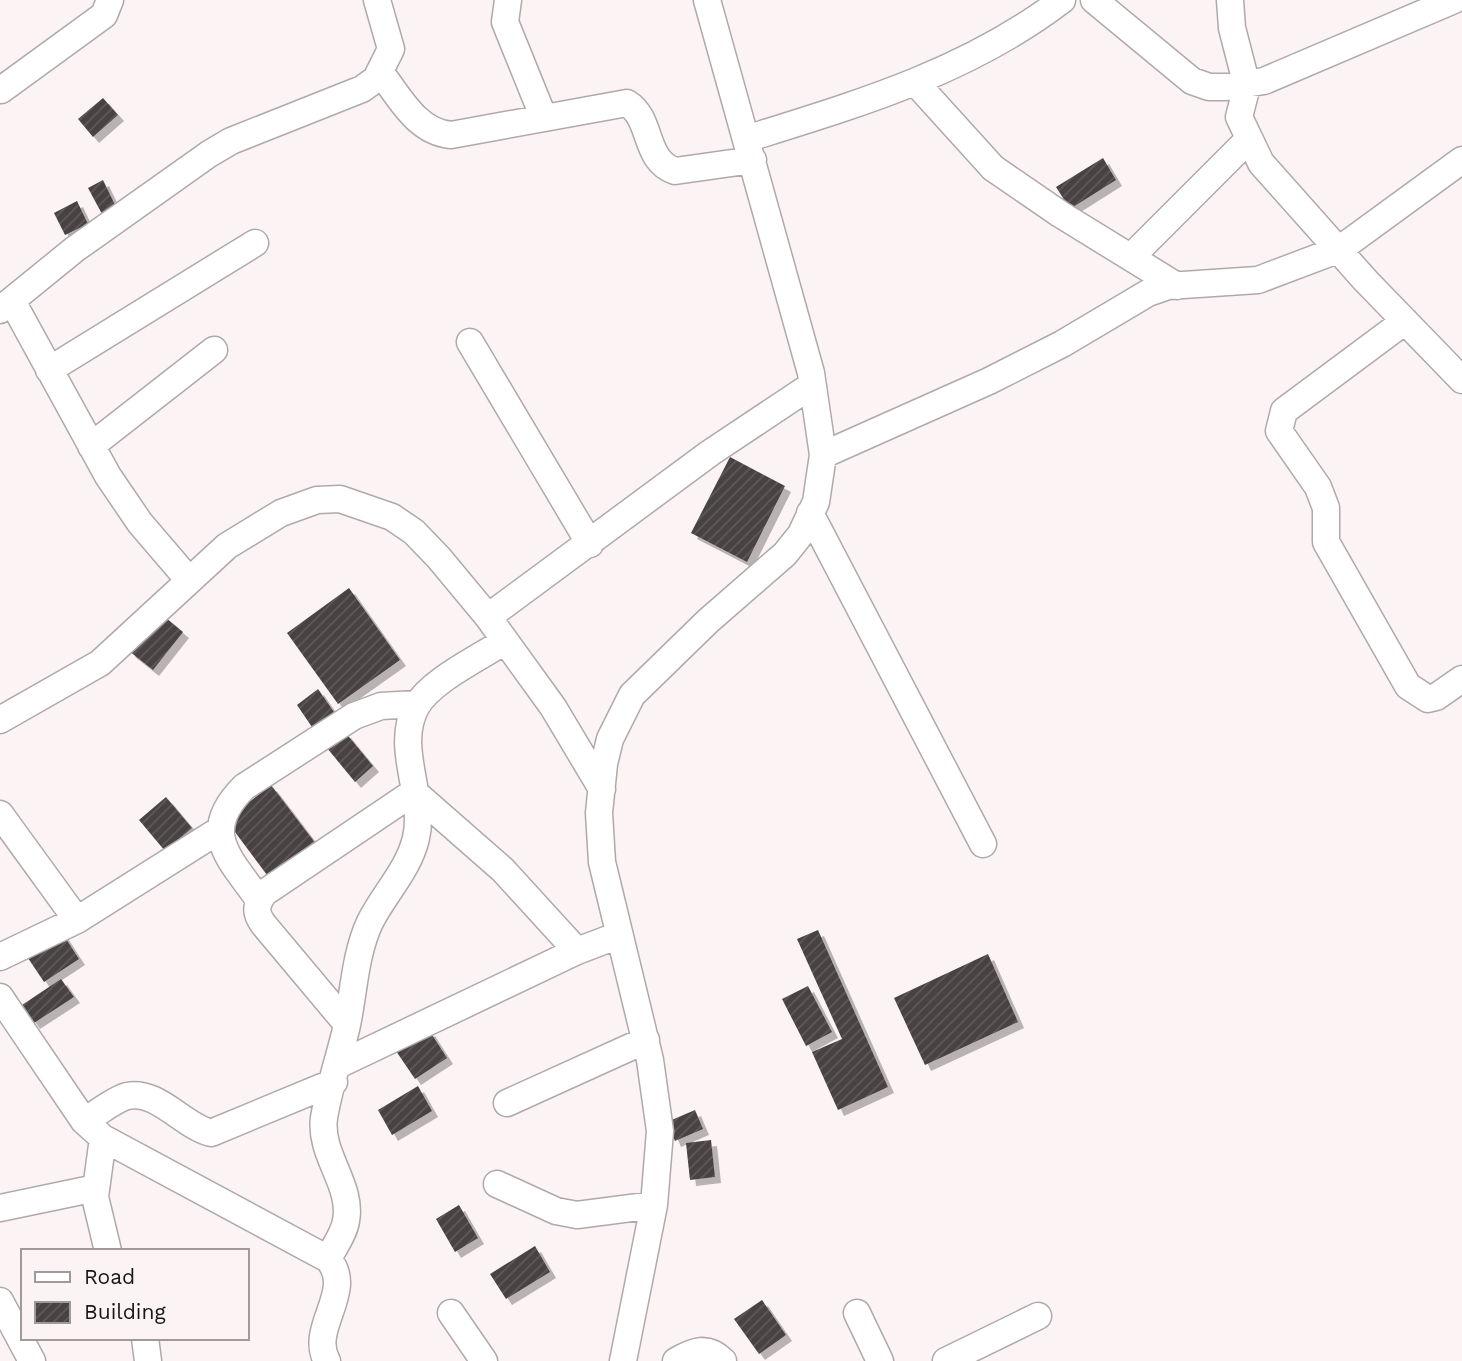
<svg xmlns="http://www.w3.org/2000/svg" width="1462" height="1361" viewBox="0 0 1462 1361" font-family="'Work Sans',sans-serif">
	<defs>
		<pattern id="building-hatch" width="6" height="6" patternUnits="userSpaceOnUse" patternTransform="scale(1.75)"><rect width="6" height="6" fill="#484243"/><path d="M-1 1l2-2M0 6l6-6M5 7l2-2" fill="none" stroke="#5f5a5b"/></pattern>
		<filter id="shadow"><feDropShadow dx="6" dy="6" stdDeviation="0" flood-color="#0004"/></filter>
	</defs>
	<rect width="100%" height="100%" fill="#fbf3f4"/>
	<path fill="url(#building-hatch)" filter="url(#shadow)" d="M 103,98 L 118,115 L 93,137 L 78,119 Z
		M 1103,158 L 1116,180 L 1070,209 L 1056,187 Z
		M 103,180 L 116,207 L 102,214 L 88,188 Z
		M 77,201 L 88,224 L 65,235 L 54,213 Z
		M 730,457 L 785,486 L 747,562 L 691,533 Z
		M 349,588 L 400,660 L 338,704 L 287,633 Z
		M 160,613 L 183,632 L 153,670 L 129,651 Z
		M 318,689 L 336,715 L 314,730 L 297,705 Z
		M 345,732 L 373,766 L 355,782 L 327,748 Z
		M 271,785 L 316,844 L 270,879 L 226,820 Z
		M 166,797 L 192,828 L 165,851 L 139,820 Z
		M 59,928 L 79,959 L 44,982 L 24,952 Z
		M 818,930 L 888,1087 L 838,1110 L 812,1052 L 842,1039 L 797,939 Z
		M 988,954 L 1018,1022 L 925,1065 L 894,998 Z
		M 61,979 L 74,997 L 34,1023 L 22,1005 Z
		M 808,986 L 832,1032 L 806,1046 L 782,999 Z
		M 429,1030 L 447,1058 L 415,1079 L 396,1051 Z
		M 418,1086 L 432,1111 L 392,1135 L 378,1110 Z
		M 695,1110 L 703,1129 L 675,1141 L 667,1122 Z
		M 711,1140 L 715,1177 L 690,1180 L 686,1143 Z
		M 459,1205 L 478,1238 L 455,1252 L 436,1219 Z
		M 535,1246 L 550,1272 L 506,1299 L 490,1274 Z
		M 762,1300 L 786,1335 L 759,1354 L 734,1319 Z"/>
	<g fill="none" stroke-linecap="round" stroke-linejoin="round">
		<defs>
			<path id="minor" d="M 508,0 L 505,22 L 543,116
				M 1094,0 L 1192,81 L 1209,87 L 1226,87 L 1264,81 L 1454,0
				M 1230,0 L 1232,28 L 1247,86 L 1239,117 L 1261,163 L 1366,281 L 1462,380
				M 381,73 C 400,98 417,132 451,135 L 627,103 C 653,119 643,160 675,171 L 753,160
				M 916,83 L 993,168 L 1060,214 L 1177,286
				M 1,90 L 104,15 L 110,0
				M 746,139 C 858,104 968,72 1062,0
				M 1131,257 L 1248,140
				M 12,301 L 108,476 L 140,523 L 188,579
				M 0,310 L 75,249 L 209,154 L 231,141 L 362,89 L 376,79 L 391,49 L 377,0
				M 1405,321 L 1284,411 L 1279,431 L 1318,487 L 1326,508 L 1326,542 L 1408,686 L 1428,699 L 1436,697 L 1462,679
				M 470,342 L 590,544
				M 49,370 L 255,243
				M 91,446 L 214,350
				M 823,455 L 989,381 L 1062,344 L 1148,293 L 1168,286 L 1258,280 L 1340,249 L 1462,160
				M 810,513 L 983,844
				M 488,617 L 710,453 L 812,385
				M 0,720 L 100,663 L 227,546 L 281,513 L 317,500 L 340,499 L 392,517 L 414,532 L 439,558 L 488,617 L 553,707 L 602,789
				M 0,814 L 77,920
				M 259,900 C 230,858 198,833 244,787 L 354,716 L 381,706 L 417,704
				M 0,957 L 77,920 L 218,831
				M 0,997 L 84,1121 L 103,1138 L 328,1259 C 356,1291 308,1328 327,1361
				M 347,1024 L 264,925 C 255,913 255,906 264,893 L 414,792 L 503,870 L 577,951
				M 338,1065 L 577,951 L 619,935
				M 507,1103 L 646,1040
				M 84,1121 C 97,1114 113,1100 127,1096 C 157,1089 183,1126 211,1133 L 334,1082
				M 103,1138 L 95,1197 L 108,1251
				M 497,1184 L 556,1211 L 577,1215 L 654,1205
				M 0,1208 L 96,1188
				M 328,1259 C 334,1247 344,1234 346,1221 C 353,1185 319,1155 324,1118 C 329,1087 340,1056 347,1025 C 354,991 355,954 370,922 C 384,894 409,869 416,838 C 426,796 394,748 416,707 C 430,681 479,658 505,641
				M 0,1301 L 32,1361
				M 451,1313 L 484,1361
				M 857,1313 L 880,1361
				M 145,1338 L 148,1361
				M 623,1361 L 654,1205 L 660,1131 L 650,1060 L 602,862 L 599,813 L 604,764 L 610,739 L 632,695 L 708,621 L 785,554 L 801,534 L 816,502 L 823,455 L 811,373 L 707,0
				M 676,1361 C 694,1351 707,1345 723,1361
				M 946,1361 L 1038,1316"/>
		</defs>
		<use href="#minor" stroke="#b0a9aa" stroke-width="29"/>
		<use href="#minor" stroke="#fff" stroke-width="26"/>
	</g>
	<rect x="21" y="1249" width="228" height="91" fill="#fbf3f4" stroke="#a09a9b" stroke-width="2"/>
	<rect x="35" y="1272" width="35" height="10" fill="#ffffff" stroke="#a09a9b" stroke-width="2"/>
	<text x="84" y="1284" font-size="21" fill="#181515">Road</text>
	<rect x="35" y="1302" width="35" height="21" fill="url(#building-hatch)" stroke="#a09a9b" stroke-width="2"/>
	<text x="84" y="1319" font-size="21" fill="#181515">Building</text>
</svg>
